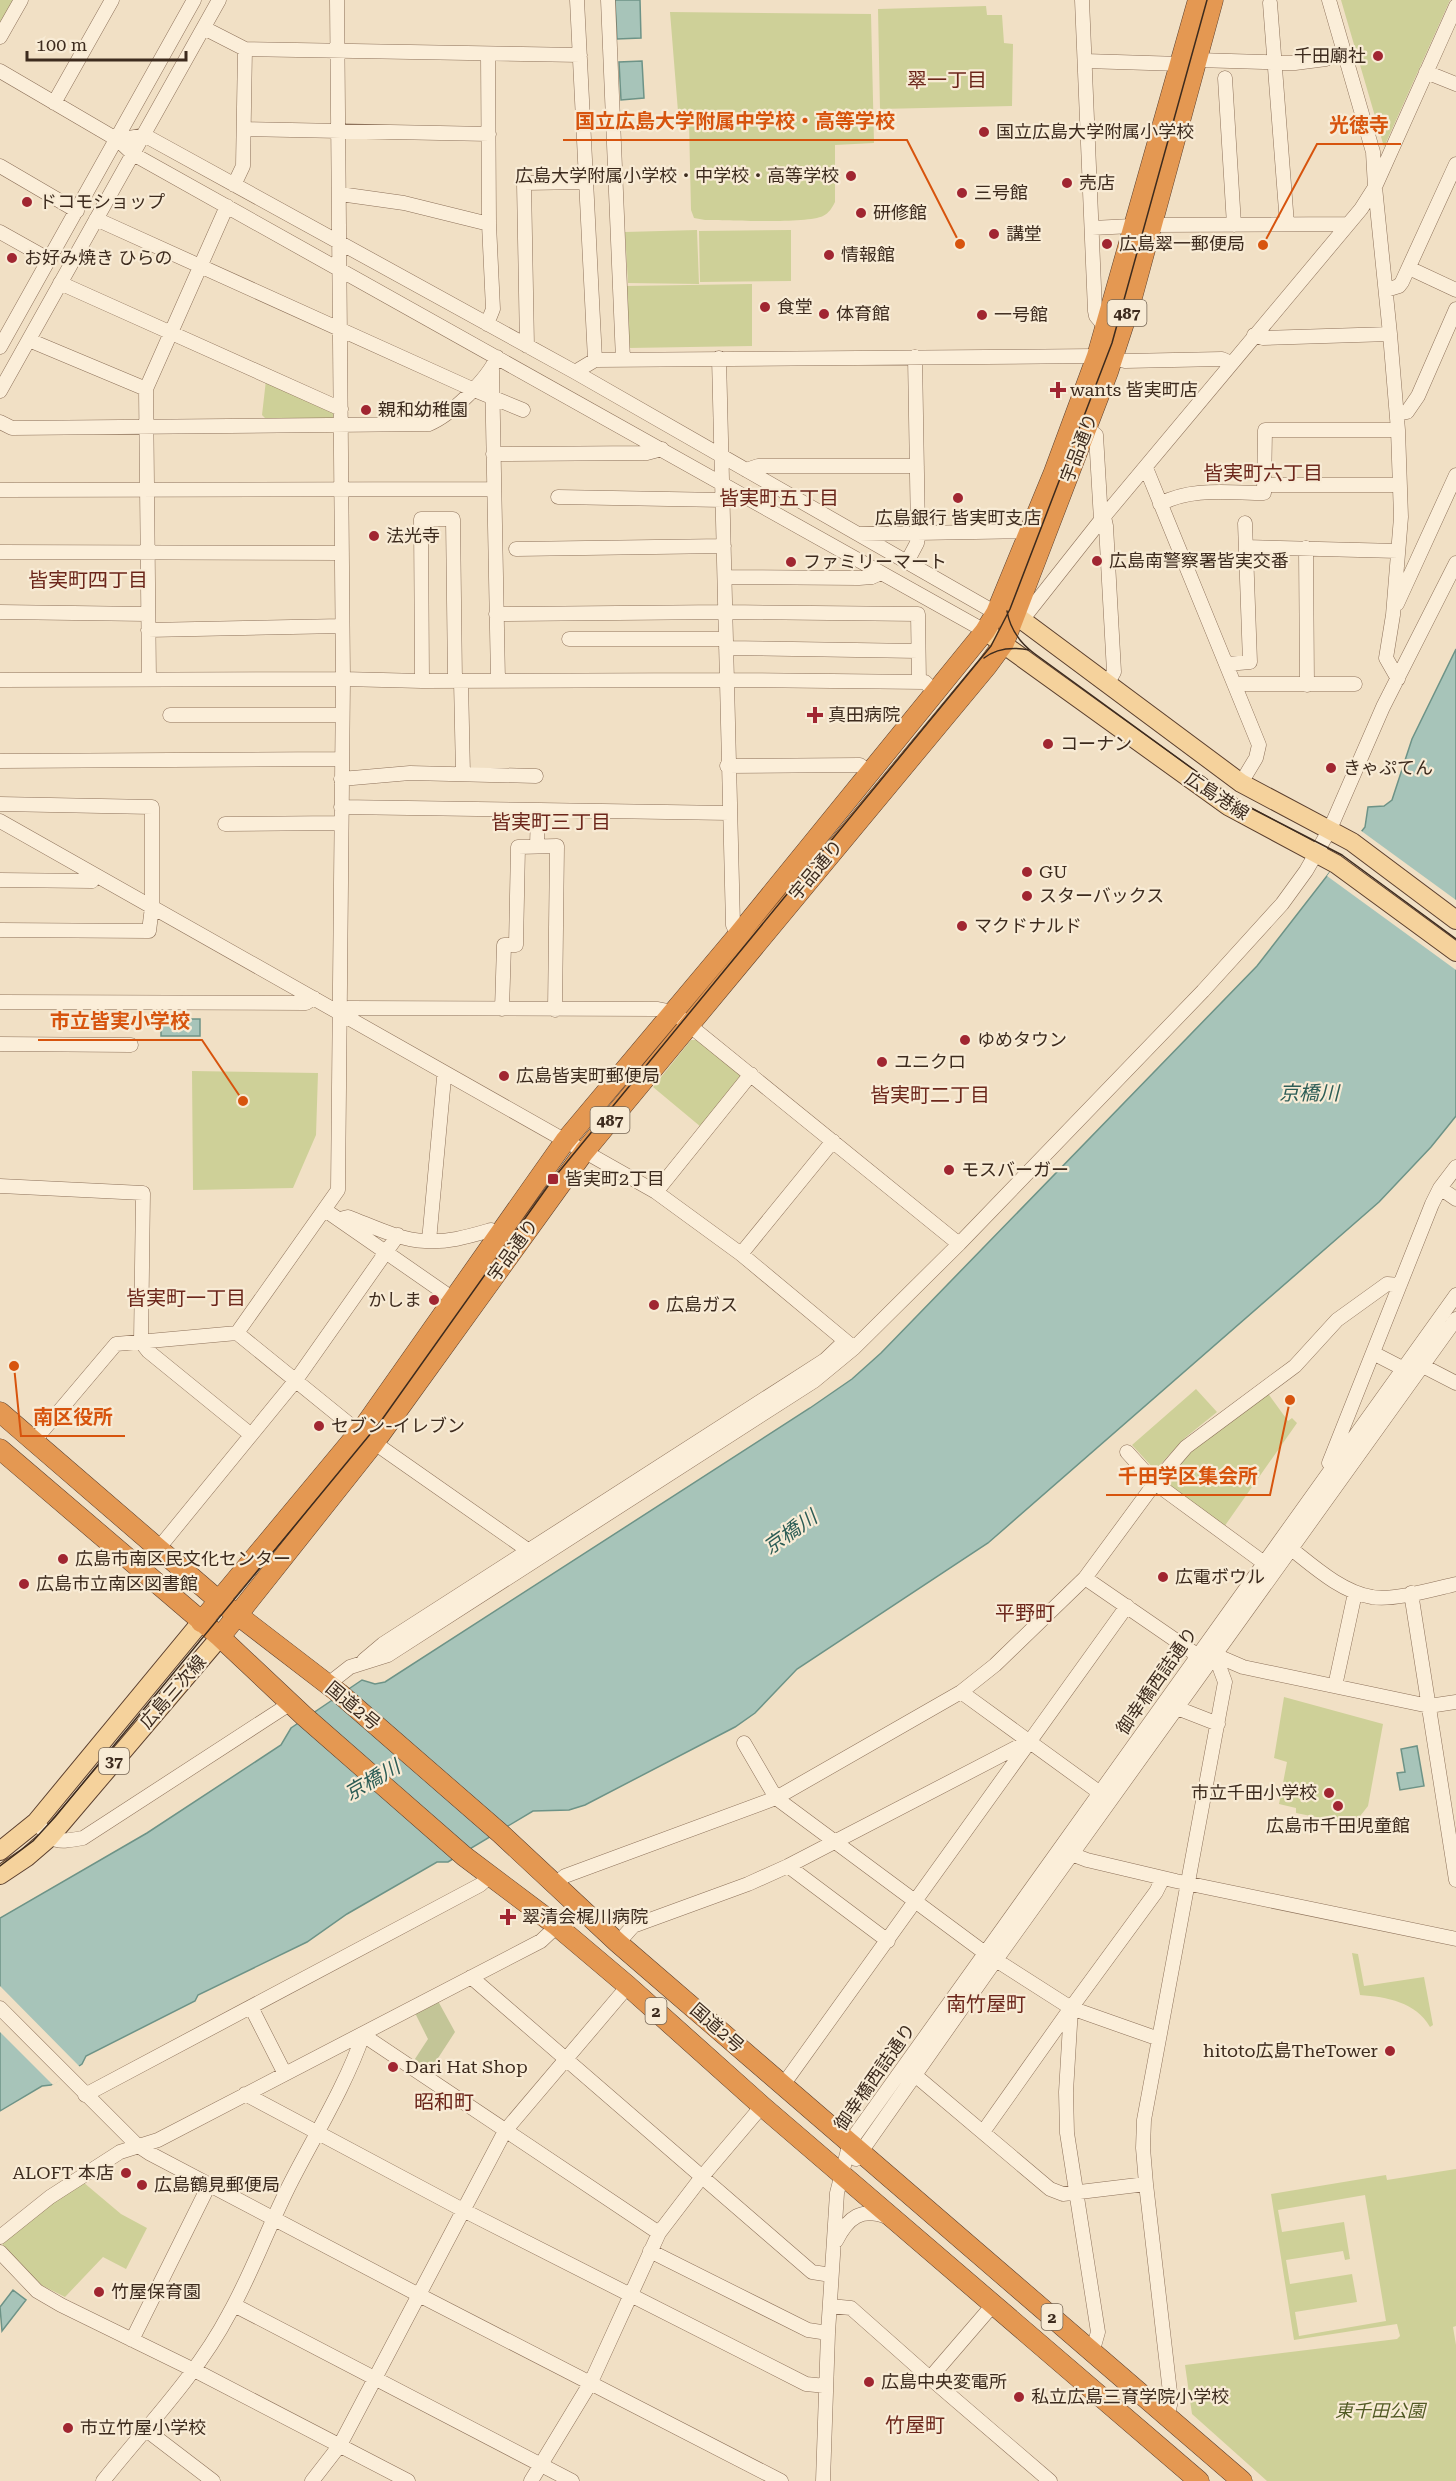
<svg xmlns="http://www.w3.org/2000/svg" width="1456" height="2481" viewBox="0 0 1456 2481" font-family="'Roboto Serif','Noto Sans JP',serif">
	<rect width="100%" height="100%" fill="#f1e0c5"/>
	<path fill="#ced098" fill-rule="evenodd" d="M 0,0 L 17,0 L 0,29 Z
		M 1341,0 L 1450,0 L 1384,147 Z
		M 986,6 L 987,15 L 1002,15 L 1004,43 L 1013,44 L 1012,106 L 880,109 L 878,9 Z
		M 670,12 L 871,14 L 874,143 L 835,145 L 835,202 C 832,208 829,213 823,216 C 807,224 727,220 705,220 L 694,218 L 691,210 L 689,122 L 679,124 Z
		M 697,230 L 699,284 L 628,283 L 625,232 Z
		M 791,230 L 791,281 L 700,282 L 699,231 Z
		M 752,284 L 752,346 L 628,348 L 625,286 Z
		M 266,380 L 334,411 L 335,418 L 269,422 L 262,415 Z
		M 691,1040 L 700,1040 L 741,1072 L 741,1080 L 701,1127 L 653,1087 Z
		M 192,1071 L 318,1073 L 316,1135 L 293,1188 L 193,1190 Z
		M 1196,1389 L 1217,1412 L 1186,1437 L 1155,1470 L 1132,1445 Z
		M 1267,1392 L 1288,1421 L 1292,1418 L 1297,1423 L 1224,1527 L 1165,1483 L 1165,1478 L 1180,1459 Z
		M 1284,1697 L 1383,1724 L 1368,1806 L 1357,1820 L 1346,1823 L 1296,1813 L 1296,1808 L 1279,1804 L 1287,1762 L 1274,1758 Z
		M 1352,1953 L 1358,1954 L 1364,1986 L 1424,1977 L 1433,2025 L 1430,2027 C 1416,2002 1387,1997 1360,1995 Z
		M 1456,2169 L 1456,2326 L 1453,2327 L 1456,2345 L 1456,2481 L 1267,2481 L 1192,2414 L 1185,2365 L 1397,2339 L 1400,2336 L 1397,2324 L 1294,2340 L 1271,2194 L 1386,2175 L 1387,2180 ZM 1365,2195 L 1386,2321 L 1299,2336 L 1295,2312 L 1357,2302 L 1352,2274 L 1290,2284 L 1286,2260 L 1343,2251 L 1345,2260 L 1350,2259 L 1344,2222 L 1282,2232 L 1278,2210 Z
		M 83,2182 L 121,2214 L 147,2228 L 126,2269 L 103,2257 L 65,2297 L 39,2284 L 1,2243 L 53,2201 Z"/>
	<path fill="#c3c597" d="M 438,2001 L 455,2032 L 429,2072 L 413,2062 L 428,2039 L 415,2013 Z"/>
	<path fill="#a7c4b9" stroke="#6d9387" stroke-width="1.5" d="M 615,0 L 640,0 L 641,38 L 617,39 Z
		M 642,61 L 644,98 L 621,100 L 619,62 Z
		M 1456,649 L 1456,1116 L 1431,1147 L 1379,1202 L 988,1543 L 797,1669 L 755,1713 L 735,1727 L 585,1805 L 569,1810 L 533,1811 L 448,1862 L 437,1862 L 347,1914 L 307,1942 L 198,1995 L 195,2001 L 86,2056 L 82,2064 L 51,2085 L 42,2086 L 0,2111 L 0,1918 L 147,1833 L 281,1745 L 291,1728 L 362,1680 L 375,1684 L 385,1682 L 810,1408 L 852,1379 L 881,1353 L 1257,966 L 1365,827 L 1368,807 L 1384,806 L 1392,800 L 1412,739 Z
		M 161,1019 L 200,1019 L 200,1036 L 161,1036 Z
		M 1417,1746 L 1424,1786 L 1400,1790 L 1397,1773 L 1405,1772 L 1401,1749 Z
		M 13,2290 L 26,2300 L 2,2331 L 0,2307 Z"/>
	<path fill="#f1e0c5" d="M 1360,830 L 1456,900 L 1456,970 L 1327,876 Z
		M 0,1986 L 80,2067 L 53,2085 L 0,2032 Z"/>
	<g fill="none" stroke-linecap="round" stroke-linejoin="round">
		<defs>
			<path id="minor" d="M 577,0 L 595,360
				M 608,0 L 623,360
				M 1082,0 L 1095,311 L 1096,316 L 1106,328
				M 1329,0 L 1373,152 L 1375,187 L 1390,334 L 1398,430 L 1401,517 L 1393,615 L 1386,658 L 1398,679
				M 1270,3 L 1287,224
				M 204,28 L 245,49 L 580,55
				M 0,37 L 21,0
				M 1197,60 L 1295,63 L 1326,59
				M 1085,61 L 1181,64
				M 0,71 L 118,140 L 133,154 L 985,631
				M 1426,72 L 1456,84
				M 1225,78 L 1234,225
				M 54,103 L 112,0
				M 244,129 L 489,134
				M 118,140 L 144,135 L 575,372 L 996,613
				M 0,166 L 77,211
				M 234,185 L 243,166 L 245,49
				M 340,194 L 404,203 L 489,224
				M 96,219 L 472,389 L 523,410
				M 1092,228 L 1152,225 L 1347,224
				M 0,232 L 50,260
				M 1409,268 L 1456,290
				M 60,283 L 341,409
				M 1386,290 L 1399,286 L 1402,282 L 1456,164
				M 487,324 L 493,309 L 489,224 L 488,54
				M 1254,335 L 1263,338 L 1390,334
				M 29,340 L 146,389
				M 527,346 L 524,183 L 586,182
				M 0,347 L 194,0
				M 719,358 L 733,925 L 738,935
				M 1113,358 L 1125,361 L 1222,359 L 1231,363
				M 492,370 L 498,680
				M 575,372 L 595,360 L 1097,356
				M 0,391 L 219,0
				M 1397,414 L 1407,412 L 1418,396 L 1456,309
				M 0,422 L 12,428 L 429,424 C 451,415 488,379 497,357
				M 1086,427 L 1096,435 L 1101,520
				M 493,454 L 647,453 L 662,449
				M 1146,468 L 1259,745 L 1256,758 L 1241,783
				M 746,470 L 758,466 L 917,466
				M 1264,485 L 1400,485
				M 0,490 L 493,489
				M 558,497 L 723,500
				M 1160,504 C 1192,487 1229,493 1264,493 L 1265,430 L 1398,430
				M 1104,517 L 1106,526 L 1114,672 L 1107,684
				M 859,534 L 1029,531
				M 1246,547 L 1398,551
				M 1306,548 L 1307,685
				M 516,549 L 724,546
				M 0,552 L 342,553
				M 907,562 L 917,543 L 918,533 L 915,357
				M 725,577 L 859,578 L 872,577 L 881,573
				M 1397,604 L 1456,475
				M 0,612 L 147,614
				M 496,614 L 726,612 L 918,614 L 919,682
				M 1022,620 L 1101,520 L 1361,209 L 1375,187 L 1456,6
				M 148,630 L 342,626
				M 569,639 L 726,639
				M 726,648 L 918,651
				M 1227,664 L 1250,662 L 1245,523
				M 0,680 L 343,679 L 422,681 L 727,680 L 925,682 L 936,693
				M 149,680 L 146,389 L 227,206
				M 422,681 L 421,519 L 453,519 L 455,681
				M 461,681 L 463,774
				M 1236,684 L 1355,684
				M 170,715 L 342,715
				M 0,761 L 341,759
				M 727,766 L 860,765 L 870,774
				M 341,779 L 410,773 L 536,776
				M 0,804 L 152,807 L 152,907 L 149,931 L 0,930
				M 341,807 L 729,813
				M 0,821 L 656,1192 L 741,1254 L 854,1348
				M 225,824 L 341,823
				M 537,846 L 538,810
				M 0,880 L 92,881 L 95,875
				M 0,1002 L 306,1003 L 314,998
				M 502,1009 L 504,945 L 516,945 L 518,847 L 557,846 L 555,1010
				M 340,1011 L 348,1008 L 658,1009 L 673,1012 L 959,1244
				M 0,1044 L 131,1045
				M 0,1186 L 143,1193 L 141,1342 L 148,1351 L 250,1434
				M 1440,1188 L 1456,1199
				M 656,1192 L 751,1074
				M 325,1210 L 459,1303
				M 340,1219 L 348,1217 C 372,1226 399,1240 425,1241 C 447,1243 470,1236 491,1230 L 499,1235
				M 429,1241 L 444,1078 L 447,1074
				M 741,1254 L 833,1141
				M 237,1333 L 359,1432 L 529,1551
				M 1373,1353 L 1404,1369 L 1423,1366 L 1456,1383
				M 34,1441 L 116,1344 L 237,1333 L 338,1190 L 343,679 L 337,0
				M 1127,1452 L 1155,1483 L 1271,1568
				M 1329,1463 L 1432,1204 L 1440,1188 L 1456,1167
				M 1285,1544 C 1310,1563 1340,1592 1372,1597 C 1393,1601 1434,1589 1456,1584
				M 158,1549 L 296,1380 L 398,1235
				M 1085,1578 L 1197,1655 L 1215,1655 L 1243,1667 L 1429,1706 L 1456,1702
				M 1411,1593 L 1456,1880
				M 364,1660 L 383,1644 L 825,1360 L 845,1341
				M 327,1685 L 350,1667 L 388,1655 L 814,1381 L 854,1348 L 959,1244 L 1203,991 L 1282,904 L 1306,871 L 1330,829 L 1383,707 L 1456,563
				M 1335,1686 L 1355,1593
				M 961,1692 L 1107,1798
				M 1177,1708 L 1218,1724
				M 744,1743 L 776,1798 L 985,1953 L 1071,2008 L 1159,2039
				M 36,1822 C 54,1843 56,1843 83,1838 L 291,1703
				M 1066,1852 L 1087,1860 L 1176,1881 L 1456,1939
				M 788,1866 L 888,1941
				M 555,1884 L 565,1876 L 776,1798 L 961,1692 L 995,1665 L 1085,1578 L 1155,1483 L 1186,1447 L 1295,1366 L 1337,1320 L 1387,1284 L 1400,1285
				M 618,1943 L 633,1926 L 748,1884 L 788,1866 L 1027,1742
				M 471,1977 L 812,2272 L 831,2275
				M 251,2007 L 285,2074
				M 0,2008 L 137,2145 L 149,2153 L 419,2295 L 781,2481
				M 916,2076 L 1050,2189 L 1063,2194 L 1146,2184
				M 783,2085 L 1127,1606
				M 245,2094 L 463,2210 L 806,2384 L 826,2386
				M 85,2095 L 480,1885 L 489,1877
				M 983,2132 L 1070,2009
				M 856,2159 L 988,1971 L 1456,1319
				M 0,2237 L 50,2197 L 120,2152 L 158,2140 L 541,1941 L 557,1926
				M 836,2241 C 848,2217 862,2207 887,2217
				M 650,2251 L 808,2330 L 828,2333
				M 0,2252 L 37,2291 L 61,2305 L 198,2372 L 408,2481
				M 234,2305 L 572,2481
				M 830,2306 L 851,2308 L 930,2378 L 1050,2481
				M 132,2340 L 209,2185
				M 1092,2353 L 1098,2332 L 1067,2133 L 1066,2092 L 1071,2008 L 1156,1892 L 1163,1878
				M 930,2378 L 992,2306
				M 1167,2417 L 1171,2401 L 1146,2184 L 1143,2148 L 1144,2120 L 1225,1682 L 1215,1655
				M 145,2429 L 213,2481
				M 103,2481 C 146,2427 197,2375 229,2314 C 253,2271 269,2225 291,2182 C 314,2137 347,2083 363,2035 L 659,2233
				M 312,2481 L 340,2445 L 505,2131 L 628,1986
				M 531,2481 L 591,2382 L 659,2233 L 701,2178 L 762,2106
				M 823,2481 L 828,2333 L 837,2193 L 850,2142 L 1456,1295"/>
			<path id="major" d="M 1001,614 L 1022,620 L 1241,783 L 1352,842 L 1456,920
				M 985,631 L 1228,806 L 1336,864 L 1456,952
				M 0,1851 L 36,1822 L 201,1622
				M 0,1875 L 27,1857 L 49,1838 L 220,1637"/>
			<path id="highway" d="M 0,1412 L 218,1600 L 339,1693 L 500,1833 L 618,1943 L 1242,2481
				M 0,1449 L 220,1637 L 304,1716 L 464,1856 L 557,1926 L 628,1986 L 762,2106 L 1199,2481
				M 201,1622 L 365,1425 L 565,1141 L 738,935 L 985,631 L 996,613 L 1054,472 L 1097,356 L 1198,0
				M 220,1637 L 374,1443 L 584,1152 L 987,666 L 1004,643 L 1108,372 L 1130,305 L 1213,0"/>
		</defs>
		<use href="#minor" stroke="#8d715a" stroke-width="15"/>
		<use href="#major" stroke="#5b3f2e" stroke-width="20"/>
		<use href="#highway" stroke="#5b3f2e" stroke-width="21"/>
		<use href="#minor" stroke="#fbeed9" stroke-width="14"/>
		<use href="#major" stroke="#f5d29c" stroke-width="18"/>
		<use href="#highway" stroke="#e49852" stroke-width="20"/>
		<path stroke="#3d2b1e" stroke-width="1.5" d="M 1007,611 C 1010,629 1020,643 1035,654 L 1208,780 L 1249,807 L 1342,855 L 1456,939
			M 984,658 C 998,647 1014,647 1030,650
			M 0,1866 L 33,1841 L 55,1817 L 381,1421 L 553,1179 L 991,646 L 1010,609 L 1112,343 L 1207,0"/>
	</g>
	<g fill="#a02631" stroke="#f8ebd5" stroke-width="2">
		<circle cx="1378" cy="56" r="6"/>
		<circle cx="984" cy="132" r="6"/>
		<circle cx="851" cy="176" r="6"/>
		<circle cx="1067" cy="183" r="6"/>
		<circle cx="962" cy="193" r="6"/>
		<circle cx="27" cy="202" r="6"/>
		<circle cx="861" cy="213" r="6"/>
		<circle cx="994" cy="234" r="6"/>
		<circle cx="1107" cy="244" r="6"/>
		<circle cx="829" cy="255" r="6"/>
		<circle cx="12" cy="258" r="6"/>
		<circle cx="765" cy="307" r="6"/>
		<circle cx="824" cy="314" r="6"/>
		<circle cx="982" cy="315" r="6"/>
		<path d="M1055 381h6v6h6v6h-6v6h-6v-6h-6v-6h6z"/>
		<circle cx="366" cy="410" r="6"/>
		<circle cx="958" cy="498" r="6"/>
		<circle cx="374" cy="536" r="6"/>
		<circle cx="1097" cy="561" r="6"/>
		<circle cx="791" cy="562" r="6"/>
		<path d="M812 706h6v6h6v6h-6v6h-6v-6h-6v-6h6z"/>
		<circle cx="1048" cy="744" r="6"/>
		<circle cx="1331" cy="768" r="6"/>
		<circle cx="1027" cy="872" r="6"/>
		<circle cx="1027" cy="896" r="6"/>
		<circle cx="962" cy="926" r="6"/>
		<circle cx="965" cy="1040" r="6"/>
		<circle cx="882" cy="1062" r="6"/>
		<circle cx="504" cy="1076" r="6"/>
		<circle cx="949" cy="1170" r="6"/>
		<rect x="547" y="1173" width="12" height="12" rx="3"/>
		<circle cx="434" cy="1300" r="6"/>
		<circle cx="654" cy="1305" r="6"/>
		<circle cx="319" cy="1426" r="6"/>
		<circle cx="63" cy="1559" r="6"/>
		<circle cx="1163" cy="1577" r="6"/>
		<circle cx="24" cy="1584" r="6"/>
		<circle cx="1329" cy="1793" r="6"/>
		<circle cx="1338" cy="1806" r="6"/>
		<path d="M505 1908h6v6h6v6h-6v6h-6v-6h-6v-6h6z"/>
		<circle cx="1390" cy="2051" r="6"/>
		<circle cx="393" cy="2067" r="6"/>
		<circle cx="126" cy="2173" r="6"/>
		<circle cx="142" cy="2185" r="6"/>
		<circle cx="99" cy="2292" r="6"/>
		<circle cx="869" cy="2382" r="6"/>
		<circle cx="1019" cy="2397" r="6"/>
		<circle cx="68" cy="2428" r="6"/>
	</g>
	<g text-anchor="middle" stroke-width="4.5" stroke-linejoin="round" paint-order="stroke">
		<g fill="#f8ebd5" stroke="#756555" stroke-width="1.5">
			<rect x="1107.5" y="300" width="39" height="26" rx="4.5"/>
			<rect x="590.5" y="1107" width="39" height="26" rx="4.5"/>
			<rect x="99" y="1748" width="30" height="26" rx="4.5"/>
			<rect x="645.5" y="1998" width="21" height="26" rx="4.5"/>
			<rect x="1041.5" y="2304" width="21" height="26" rx="4.5"/>
		</g>
		<g font-size="16" font-weight="bold" fill="#3d2b1e">
			<text x="1127" y="319">487</text>
			<text x="610" y="1126">487</text>
			<text x="114" y="1767">37</text>
			<text x="656" y="2017">2</text>
			<text x="1052" y="2323">2</text>
		</g>
		<g font-size="18" fill="#3d2b1e" stroke="#f8ebd5" text-anchor="start">
			<text x="1366" y="62" text-anchor="end">千田廟社</text>
			<text x="996" y="138">国立広島大学附属小学校</text>
			<text x="839" y="182" text-anchor="end">広島大学附属小学校・中学校・高等学校</text>
			<text x="1079" y="189">売店</text>
			<text x="974" y="199">三号館</text>
			<text x="39" y="208">ドコモショップ</text>
			<text x="873" y="219">研修館</text>
			<text x="1006" y="240">講堂</text>
			<text x="1119" y="250">広島翠一郵便局</text>
			<text x="841" y="261">情報館</text>
			<text x="24" y="264">お好み焼き ひらの</text>
			<text x="777" y="313">食堂</text>
			<text x="836" y="320">体育館</text>
			<text x="994" y="321">一号館</text>
			<text x="1070" y="396">wants 皆実町店</text>
			<text x="378" y="416">親和幼稚園</text>
			<text x="958" y="524" text-anchor="middle">広島銀行 皆実町支店</text>
			<text x="386" y="542">法光寺</text>
			<text x="1109" y="567">広島南警察署皆実交番</text>
			<text x="803" y="568">ファミリーマート</text>
			<text x="828" y="721">真田病院</text>
			<text x="1060" y="750">コーナン</text>
			<text x="1343" y="774">きゃぷてん</text>
			<text x="1039" y="878">GU</text>
			<text x="1039" y="902">スターバックス</text>
			<text x="974" y="932">マクドナルド</text>
			<text x="977" y="1046">ゆめタウン</text>
			<text x="894" y="1068">ユニクロ</text>
			<text x="516" y="1082">広島皆実町郵便局</text>
			<text x="961" y="1176">モスバーガー</text>
			<text x="565" y="1185">皆実町2丁目</text>
			<text x="422" y="1306" text-anchor="end">かしま</text>
			<text x="666" y="1311">広島ガス</text>
			<text x="331" y="1432">セブン-イレブン</text>
			<text x="75" y="1565">広島市南区民文化センター</text>
			<text x="1175" y="1583">広電ボウル</text>
			<text x="36" y="1590">広島市立南区図書館</text>
			<text x="1317" y="1799" text-anchor="end">市立千田小学校</text>
			<text x="1338" y="1832" text-anchor="middle">広島市千田児童館</text>
			<text x="522" y="1923">翠清会梶川病院</text>
			<text x="1378" y="2057" text-anchor="end">hitoto広島TheTower</text>
			<text x="405" y="2073">Dari Hat Shop</text>
			<text x="114" y="2179" text-anchor="end">ALOFT 本店</text>
			<text x="154" y="2191">広島鶴見郵便局</text>
			<text x="111" y="2298">竹屋保育園</text>
			<text x="881" y="2388">広島中央変電所</text>
			<text x="1031" y="2403">私立広島三育学院小学校</text>
			<text x="80" y="2434">市立竹屋小学校</text>
		</g>
		<g font-size="18" fill="#3d2b1e" stroke="#f8ebd5">
			<text transform="translate(1079 448) rotate(-69)" y="6">宇品通り</text>
			<text transform="translate(1217 796) rotate(33)" y="6">広島港線</text>
			<text transform="translate(816 870) rotate(-50)" y="6">宇品通り</text>
			<text transform="translate(513 1250) rotate(-54)" y="6">宇品通り</text>
			<text transform="translate(1157 1681) rotate(-55)" y="6">御幸橋西詰通り</text>
			<text transform="translate(173 1692) rotate(-49)" y="6">広島三次線</text>
			<text transform="translate(353 1706) rotate(40)" y="6">国道2号</text>
			<text transform="translate(717 2028) rotate(41)" y="6">国道2号</text>
			<text transform="translate(875 2077) rotate(-55)" y="6">御幸橋西詰通り</text>
		</g>
		<g font-size="18" font-style="italic" fill="#515a24" stroke="#f8ebd5">
			<text x="1380" y="2417">東千田公園</text>
		</g>
		<g font-size="20" fill="#6c261b" stroke="#f8ebd5">
			<text x="947" y="87">翠一丁目</text>
			<text x="1263" y="480">皆実町六丁目</text>
			<text x="779" y="505">皆実町五丁目</text>
			<text x="88" y="587">皆実町四丁目</text>
			<text x="551" y="829">皆実町三丁目</text>
			<text x="930" y="1102">皆実町二丁目</text>
			<text x="186" y="1305">皆実町一丁目</text>
			<text x="1025" y="1620">平野町</text>
			<text x="986" y="2011">南竹屋町</text>
			<text x="444" y="2109">昭和町</text>
			<text x="915" y="2432">竹屋町</text>
		</g>
		<g font-size="20" font-style="italic" fill="#2d5d56" stroke="#f8ebd5">
			<text x="1309" y="1100">京橋川</text>
			<text transform="translate(790 1532) rotate(-35)" y="7">京橋川</text>
			<text transform="translate(372 1780) rotate(-30)" y="7">京橋川</text>
		</g>
	</g>
	<path fill="none" stroke="#d7540e" stroke-width="2" d="M960 244L907 140H563M1263 245L1317 144H1401M243 1101L202 1040H38M14 1366L21 1436H125M1290 1400L1270 1495H1106"/>
	<g fill="#d7540e" stroke="#f8ebd5" stroke-width="2">
		<circle cx="960" cy="244" r="6"/>
		<circle cx="1263" cy="245" r="6"/>
		<circle cx="243" cy="1101" r="6"/>
		<circle cx="14" cy="1366" r="6"/>
		<circle cx="1290" cy="1400" r="6"/>
	</g>
	<g font-size="20" text-anchor="middle" font-weight="bold" fill="#d7540e" stroke="#f8ebd5" stroke-width="4.5" stroke-linejoin="round" paint-order="stroke">
		<text x="735" y="128">国立広島大学附属中学校・高等学校</text>
		<text x="1359" y="132">光徳寺</text>
		<text x="120" y="1028">市立皆実小学校</text>
		<text x="73" y="1424">南区役所</text>
		<text x="1188" y="1483">千田学区集会所</text>
	</g>
	<path d="M27 51v9h159v-9" fill="none" stroke="#3d2b1e" stroke-width="3"/>
	<text x="36" y="51" font-size="18" fill="#3d2b1e" stroke="#f8ebd5" stroke-width="4.5" paint-order="stroke">100 m</text>
</svg>
